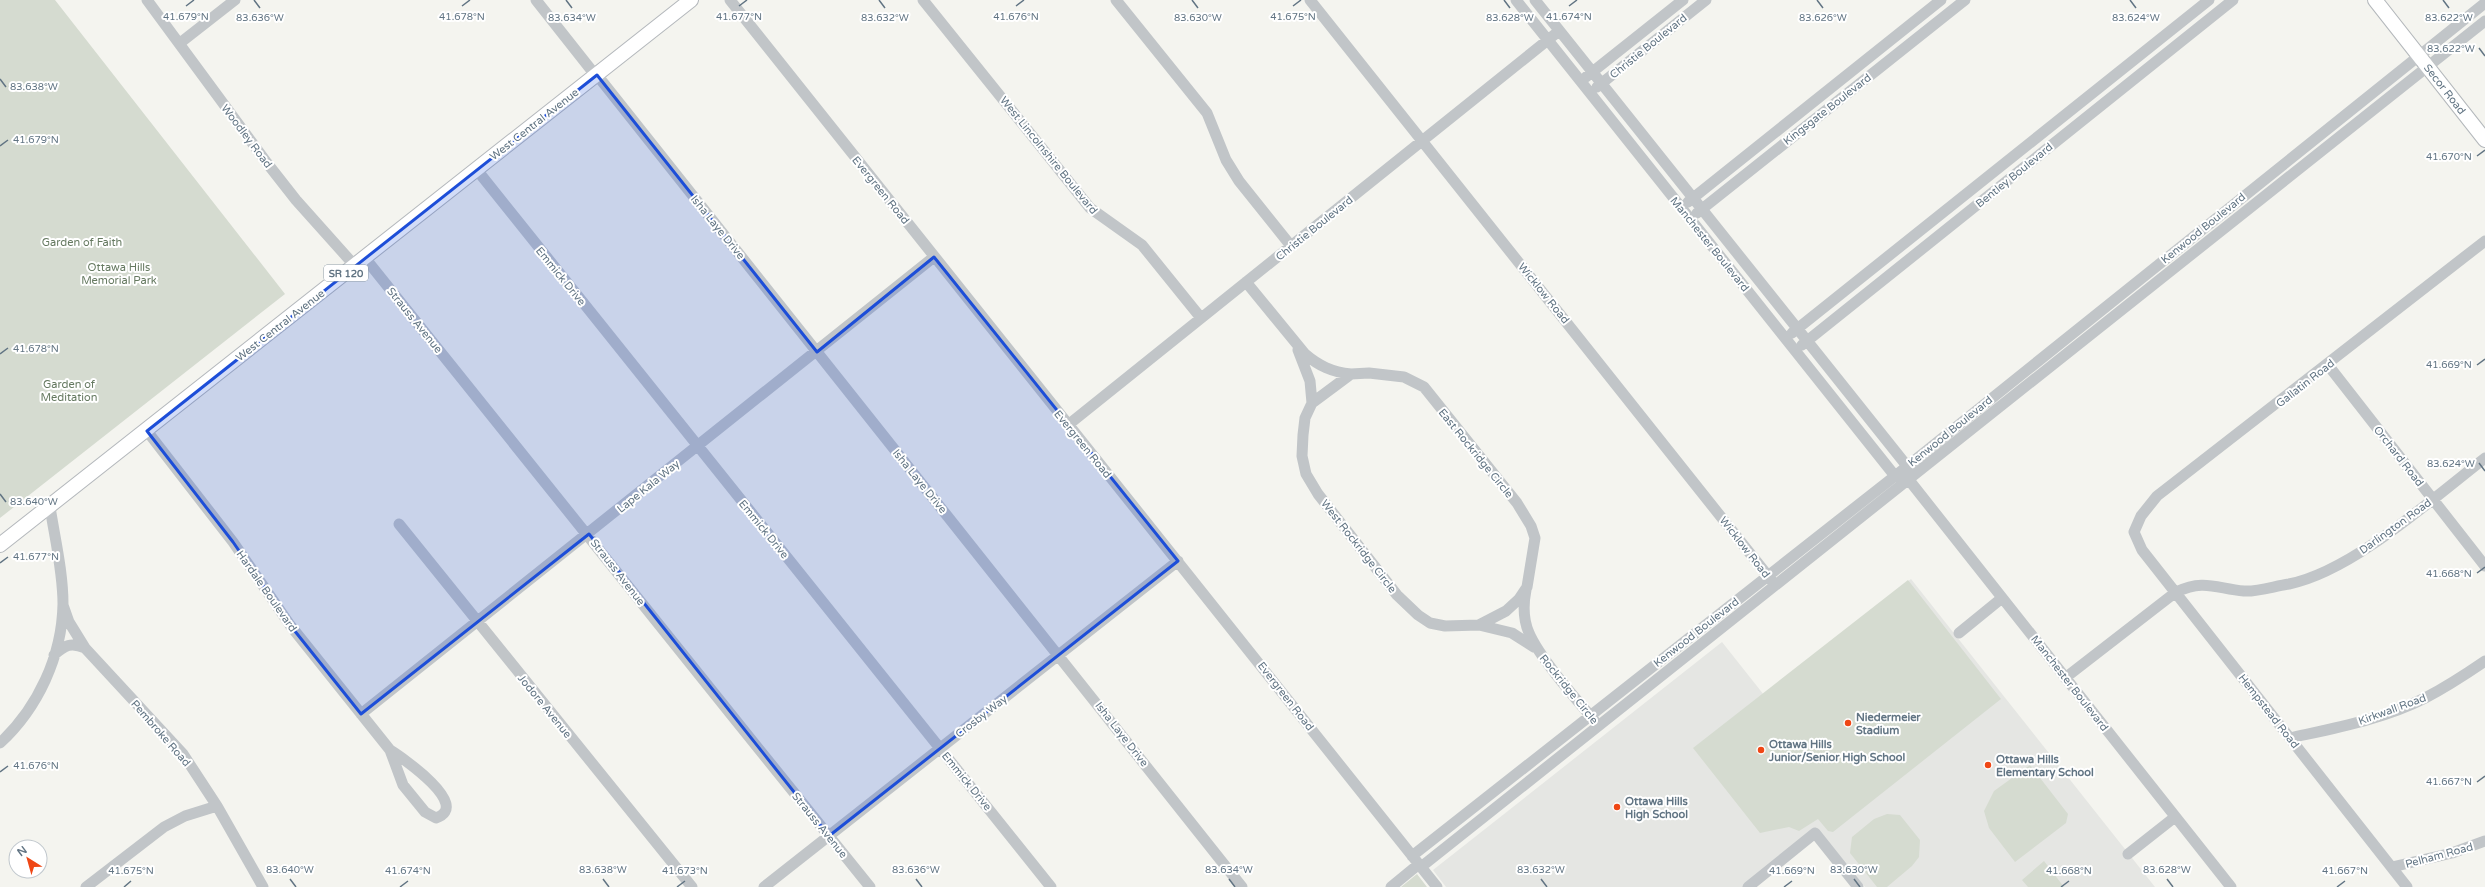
<svg xmlns="http://www.w3.org/2000/svg" width="2485" height="887" viewBox="0 0 2485 887" font-family="'Varela Round',sans-serif">
	<rect width="100%" height="100%" fill="#f4f4ef"/>
	<path fill="#e5e6e3" d="M 1911,579 L 2155,887 L 1865,887 L 1820,832 L 1743,887 L 1446,887 L 1433,870 L 1722,642 L 1764,695 Z"/>
	<path fill="#d5dbd0" d="M 0,0 L 55,0 L 285,294 L 0,518 Z
		M 1908,580 L 2001,699 L 1833,832 L 1828,831 L 1818,819 L 1799,831 L 1789,827 L 1760,833 L 1693,748 Z
		M 2030,765 L 2068,814 L 2066,823 L 2015,862 L 1989,828 L 1984,811 L 1994,791 Z
		M 1887,814 L 1900,815 L 1920,840 L 1919,857 L 1912,866 L 1887,887 L 1877,887 L 1850,853 L 1852,837 L 1874,819 Z
		M 2044,861 L 2064,887 L 2028,887 L 2022,880 Z
		M 1417,874 L 1427,887 L 1401,887 Z"/>
	<g fill="none" stroke-linecap="round" stroke-linejoin="round">
		<defs>
			<path id="major" d="M 2375,0 L 2485,140
				M 0,545 L 691,0"/>
		</defs>
		<use href="#major" stroke="#b4b8bc" stroke-width="16"/>
		<path stroke="#c1c5c8" stroke-width="11" d="M 147,0 L 267,163 L 296,200 L 355,266
			M 536,0 L 596,76
			M 730,0 L 1437,887
			M 923,0 L 1090,208 L 1142,245 L 1201,318
			M 1116,0 L 1207,113 L 1226,160 L 1239,181 L 1291,246
			M 1310,0 L 1772,581
			M 1516,0 L 1895,476 L 1902,478
			M 1535,0 L 1907,466 L 1909,480 L 2231,887
			M 180,43 L 235,0
			M 597,75 L 1242,887
			M 1586,77 L 1683,0
			M 1597,87 L 1706,0
			M 477,170 L 1051,887
			M 1688,202 L 1941,0
			M 1697,213 L 1965,0
			M 365,258 C 534,468 701,678 870,887
			M 1246,282 L 1305,354 C 1319,366 1332,372 1351,374
			M 1792,333 L 2209,0
			M 1802,345 L 2233,0
			M 1298,350 L 1310,381 L 1312,403
			M 2328,365 L 2485,566
			M 1369,373 L 1404,377 L 1424,387 L 1517,503 L 1531,526 L 1535,538 L 1527,587 L 1519,599 L 1506,611 L 1479,625 L 1445,626 L 1430,623 L 1418,615 L 1397,595 L 1318,494 L 1306,474 L 1302,456 L 1303,435 L 1305,418 L 1312,403 L 1351,374 Z
			M 1068,425 L 1559,31
			M 147,431 L 233,542 L 290,625 L 390,750 L 403,785 L 425,812 L 436,818 C 472,806 403,758 390,750
			M 399,524 L 692,887
			M 1526,590 C 1523,605 1523,619 1529,633 C 1539,657 1576,699 1594,720
			M 63,605 L 69,622 L 85,648 L 183,754 L 217,806 L 263,887
			M 1479,625 L 1512,633 L 1534,647
			M 1959,633 L 2002,598
			M 54,655 C 65,645 71,642 85,648
			M 2065,678 L 2176,592 C 2204,579 2215,588 2244,591 C 2257,592 2275,586 2289,584 C 2353,571 2433,498 2485,458
			M 361,714 L 934,257
			M 2290,738 C 2335,728 2384,719 2425,698 C 2446,687 2466,674 2485,661
			M 0,743 C 38,708 62,656 63,604 C 63,572 55,539 50,507
			M 2128,854 L 2175,817
			M 1412,856 L 1895,476 L 2485,3
			M 1421,867 L 2485,21
			M 2392,867 L 2452,853 L 2485,841
			M 86,887 L 164,827 L 185,816 L 217,806
			M 764,887 L 1178,561
			M 1391,887 L 1419,864
			M 1748,887 L 1815,833 L 1858,887
			M 2407,887 L 2142,550 L 2134,532 L 2141,516 L 2157,496 L 2485,241"/>
		<use href="#major" stroke="#fff" stroke-width="14"/>
	</g>
	<path fill="#1d4ed8" fill-opacity="0.2" stroke="#1d4ed8" stroke-width="3" stroke-linejoin="round" d="M 597,75 L 817,352 L 934,257 L 1178,561 L 829,836 L 589,534 L 361,714 L 290,625 L 233,542 L 147,431 Z"/>
	<path fill="none" stroke="#617483" stroke-width="1.5" d="M 254,0 L 260,8M 566,0 L 572,8M 879,0 L 885,8M 1192,0 L 1198,8M 1504,0 L 1510,8M 1817,0 L 1823,8M 2130,0 L 2136,8M 2443,0 L 2449,8M 186,6 L 194,0M 462,6 L 470,0M 739,6 L 747,0M 1016,6 L 1024,0M 1293,6 L 1301,0M 1569,6 L 1577,0M 2479,48 L 2485,56M 0,79 L 6,87M 0,146 L 8,140M 2477,156 L 2485,150M 0,354 L 8,348M 2477,365 L 2485,359M 2479,463 L 2485,471M 0,494 L 6,502M 0,563 L 8,557M 2477,573 L 2485,567M 0,772 L 8,766M 2477,782 L 2485,776M 290,879 L 296,887M 603,879 L 609,887M 916,879 L 922,887M 1229,879 L 1235,887M 1541,879 L 1547,887M 1854,879 L 1860,887M 2167,879 L 2173,887M 124,887 L 131,881M 400,887 L 408,881M 677,887 L 685,881M 1784,887 L 1792,881M 2061,887 L 2069,881M 2337,887 L 2345,881"/>
	<g fill="#ef4715" stroke="#fff" stroke-width="1.5">
		<circle cx="1848" cy="723" r="4"/>
		<circle cx="1761" cy="750" r="4"/>
		<circle cx="1988" cy="765" r="4"/>
		<circle cx="1617" cy="807" r="4"/>
	</g>
	<g text-anchor="middle" stroke-width="4" stroke-linejoin="round" paint-order="stroke">
		<rect fill="#fff" stroke="#909ea8" stroke-width="1" x="324" y="265" width="44" height="16" rx="3"/>
		<g font-size="10" font-weight="bold" fill="#617483">
			<text x="346" y="277">SR 120</text>
		</g>
		<g font-size="11" fill="#617483" stroke="#fff">
			<text transform="translate(1648 46) rotate(-39)" y="4">Christie Boulevard</text>
			<text transform="translate(2445 89) rotate(52)" y="4">Secor Road</text>
			<text transform="translate(1827 109) rotate(-38)" y="4">Kingsgate Boulevard</text>
			<text transform="translate(534 124) rotate(-38)" y="4">West Central Avenue</text>
			<text transform="translate(247 136) rotate(53)" y="4">Woodley Road</text>
			<text transform="translate(1049 155) rotate(51)" y="4">West Lincolnshire Boulevard</text>
			<text transform="translate(2014 175) rotate(-39)" y="4">Bentley Boulevard</text>
			<text transform="translate(881 190) rotate(51)" y="4">Evergreen Road</text>
			<text transform="translate(718 227) rotate(51)" y="4">Isha Laye Drive</text>
			<text transform="translate(1314 228) rotate(-39)" y="4">Christie Boulevard</text>
			<text transform="translate(2203 228) rotate(-39)" y="4">Kenwood Boulevard</text>
			<text transform="translate(1710 244) rotate(51)" y="4">Manchester Boulevard</text>
			<text transform="translate(561 276) rotate(51)" y="4">Emmick Drive</text>
			<text transform="translate(1544 293) rotate(51)" y="4">Wicklow Road</text>
			<text transform="translate(415 320) rotate(51)" y="4">Strauss Avenue</text>
			<text transform="translate(280 325) rotate(-38)" y="4">West Central Avenue</text>
			<text transform="translate(2305 383) rotate(-38)" y="4">Gallatin Road</text>
			<text transform="translate(1950 431) rotate(-39)" y="4">Kenwood Boulevard</text>
			<text transform="translate(1083 444) rotate(51)" y="4">Evergreen Road</text>
			<text transform="translate(1476 453) rotate(51)" y="4">East Rockridge Circle</text>
			<text transform="translate(2399 456) rotate(52)" y="4">Orchard Road</text>
			<text transform="translate(920 481) rotate(51)" y="4">Isha Laye Drive</text>
			<text transform="translate(648 486) rotate(-39)" y="4">Lape Kala Way</text>
			<text transform="translate(2395 526) rotate(-36)" y="4">Darlington Road</text>
			<text transform="translate(764 529) rotate(51)" y="4">Emmick Drive</text>
			<text transform="translate(1359 546) rotate(52)" y="4">West Rockridge Circle</text>
			<text transform="translate(1745 547) rotate(52)" y="4">Wicklow Road</text>
			<text transform="translate(618 572) rotate(52)" y="4">Strauss Avenue</text>
			<text transform="translate(267 591) rotate(55)" y="4">Hardale Boulevard</text>
			<text transform="translate(1696 632) rotate(-38)" y="4">Kenwood Boulevard</text>
			<text transform="translate(2070 683) rotate(52)" y="4">Manchester Boulevard</text>
			<text transform="translate(1569 689) rotate(51)" y="4">Rockridge Circle</text>
			<text transform="translate(1286 696) rotate(52)" y="4">Evergreen Road</text>
			<text transform="translate(545 706) rotate(51)" y="4">Jodore Avenue</text>
			<text transform="translate(2392 709) rotate(-20)" y="4">Kirkwall Road</text>
			<text transform="translate(2269 711) rotate(52)" y="4">Hempstead Road</text>
			<text transform="translate(981 716) rotate(-38)" y="4">Crosby Way</text>
			<text transform="translate(161 733) rotate(49)" y="4">Pembroke Road</text>
			<text transform="translate(1122 734) rotate(52)" y="4">Isha Laye Drive</text>
			<text transform="translate(967 781) rotate(51)" y="4">Emmick Drive</text>
			<text transform="translate(820 825) rotate(51)" y="4">Strauss Avenue</text>
			<text transform="translate(2439 855) rotate(-15)" y="4">Pelham Road</text>
		</g>
		<g font-size="11" fill="#657960" stroke="#fff">
			<text x="82" y="246">Garden of Faith</text>
			<text x="119" y="271">Ottawa Hills<tspan x="119" dy="13">Memorial Park</tspan></text>
			<text x="69" y="388">Garden of<tspan x="69" dy="13">Meditation</tspan></text>
		</g>
		<g font-size="11" font-weight="bold" fill="#617483" stroke="#fff" text-anchor="start">
			<text x="1856" y="721">Niedermeier<tspan x="1856" dy="13">Stadium</tspan></text>
			<text x="1769" y="748">Ottawa Hills<tspan x="1769" dy="13">Junior/Senior High School</tspan></text>
			<text x="1996" y="763">Ottawa Hills<tspan x="1996" dy="13">Elementary School</tspan></text>
			<text x="1625" y="805">Ottawa Hills<tspan x="1625" dy="13">High School</tspan></text>
		</g>
	</g>
	<g font-size="10" text-anchor="middle" fill="#617483" stroke="#fff" stroke-width="4" stroke-linejoin="round" paint-order="stroke">
		<text x="462" y="20">41.678°N</text>
		<text x="1016" y="20">41.676°N</text>
		<text x="186" y="20">41.679°N</text>
		<text x="739" y="20">41.677°N</text>
		<text x="1293" y="20">41.675°N</text>
		<text x="1569" y="20">41.674°N</text>
		<text x="2449" y="21">83.622°W</text>
		<text x="260" y="21">83.636°W</text>
		<text x="572" y="21">83.634°W</text>
		<text x="885" y="21">83.632°W</text>
		<text x="1198" y="21">83.630°W</text>
		<text x="1510" y="21">83.628°W</text>
		<text x="1823" y="21">83.626°W</text>
		<text x="2136" y="21">83.624°W</text>
		<text x="2451" y="52">83.622°W</text>
		<text x="34" y="90">83.638°W</text>
		<text x="36" y="143">41.679°N</text>
		<text x="2449" y="160">41.670°N</text>
		<text x="36" y="352">41.678°N</text>
		<text x="2449" y="368">41.669°N</text>
		<text x="2451" y="467">83.624°W</text>
		<text x="34" y="505">83.640°W</text>
		<text x="36" y="560">41.677°N</text>
		<text x="2449" y="577">41.668°N</text>
		<text x="36" y="769">41.676°N</text>
		<text x="2449" y="785">41.667°N</text>
		<text x="290" y="873">83.640°W</text>
		<text x="603" y="873">83.638°W</text>
		<text x="916" y="873">83.636°W</text>
		<text x="1229" y="873">83.634°W</text>
		<text x="1541" y="873">83.632°W</text>
		<text x="1854" y="873">83.630°W</text>
		<text x="2167" y="873">83.628°W</text>
		<text x="131" y="874">41.675°N</text>
		<text x="408" y="874">41.674°N</text>
		<text x="685" y="874">41.673°N</text>
		<text x="1792" y="874">41.669°N</text>
		<text x="2069" y="874">41.668°N</text>
		<text x="2345" y="874">41.667°N</text>
	</g>
	<g transform="translate(28 859) rotate(323)"><circle r="19" fill="#ffffff" stroke="#c0c7cd"/>
	<path d="M0-3L7 15L0 10L-7 15Z" fill="#ef4715"/>
	<text y="-6" font-size="11" font-weight="bold" text-anchor="middle" fill="#617483">N</text>
	</g>
</svg>
